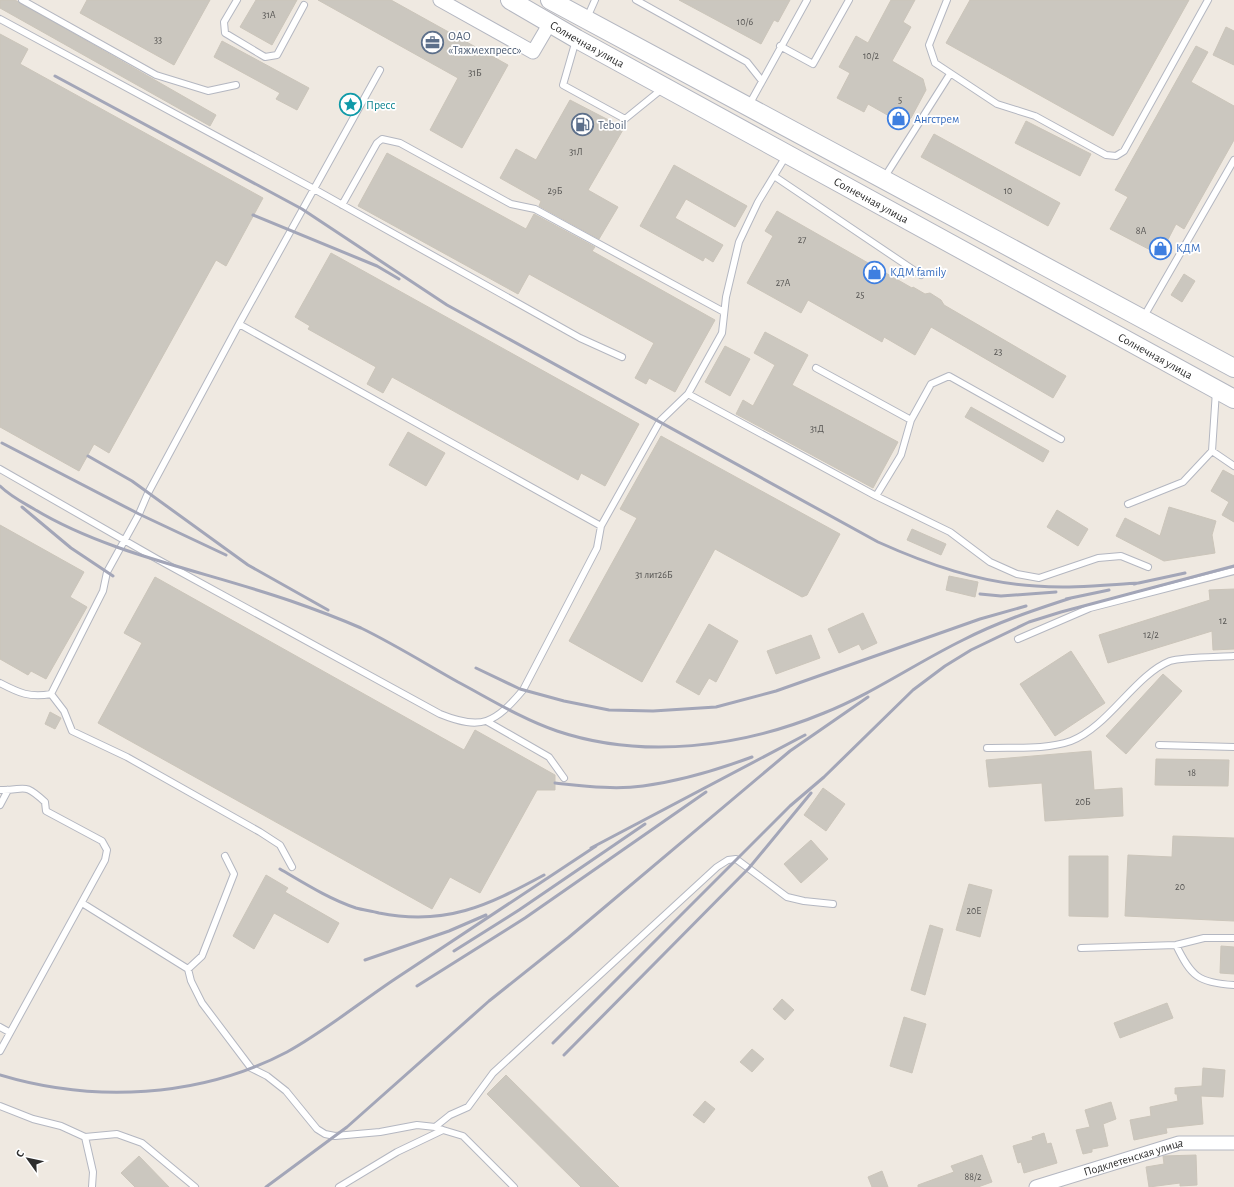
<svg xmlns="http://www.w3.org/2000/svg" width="1234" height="1187" viewBox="0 0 1234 1187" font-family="'Alegreya Sans',sans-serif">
	<rect width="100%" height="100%" fill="#efe9e1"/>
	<path fill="#cbc7bf" stroke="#cbc5ba" d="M 0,0 L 15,0 L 216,115 L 210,126 L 0,8 Z
		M 87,0 L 210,0 L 174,65 L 80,13 Z
		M 256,0 L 297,0 L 272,45 L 240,27 Z
		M 318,0 L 391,0 L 508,65 L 462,148 L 430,130 L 458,78 Z
		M 679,0 L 790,0 L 778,22 L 774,20 L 761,44 Z
		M 891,0 L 915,0 L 903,22 L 911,27 L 892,61 L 923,79 L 926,90 L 911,118 L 898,121 L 868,104 L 864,112 L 837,98 L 850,73 L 839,67 L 856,36 L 868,43 Z
		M 970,0 L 1189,0 L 1113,136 L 946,43 Z
		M 1226,27 L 1234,31 L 1234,65 L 1213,55 Z
		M 0,34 L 28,49 L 20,64 L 263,198 L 226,266 L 216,260 L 109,453 L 94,444 L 79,471 L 0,427 Z
		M 222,41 L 309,88 L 297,110 L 276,99 L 280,93 L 214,57 Z
		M 1196,46 L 1208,52 L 1191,82 L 1234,106 L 1234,140 L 1184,229 L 1176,224 L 1160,255 L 1110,229 L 1128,197 L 1115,190 Z
		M 570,100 L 624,128 L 588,190 L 618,207 L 599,239 L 539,206 L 541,201 L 500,178 L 516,149 L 536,160 Z
		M 1026,121 L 1091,154 L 1080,176 L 1015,143 Z
		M 934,134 L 1060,203 L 1048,226 L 921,157 Z
		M 387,153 L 526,229 L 534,214 L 595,247 L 592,251 L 715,320 L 675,392 L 649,378 L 646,384 L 635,378 L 654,343 L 529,274 L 518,294 L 358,206 Z
		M 674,165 L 747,206 L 735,227 L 686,199 L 675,218 L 723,245 L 713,262 L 705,257 L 703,261 L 640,226 Z
		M 777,211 L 912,288 L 913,287 L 925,294 L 930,293 L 941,300 L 944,305 L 1066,376 L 1053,398 L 931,327 L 915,355 L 884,337 L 882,342 L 808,300 L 801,313 L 747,283 L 773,236 L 765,231 Z
		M 331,253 L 639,424 L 605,486 L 581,473 L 578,480 L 392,377 L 383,393 L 367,384 L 376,367 L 308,329 L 310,326 L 295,317 Z
		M 1184,274 L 1195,281 L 1182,302 L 1171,295 Z
		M 765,332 L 808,355 L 792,385 L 898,442 L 873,488 L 736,414 L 743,400 L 753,406 L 775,365 L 754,353 Z
		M 725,346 L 750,359 L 730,396 L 705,382 Z
		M 971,407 L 1049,451 L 1043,462 L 965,417 Z
		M 408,432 L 445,453 L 426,486 L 389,465 Z
		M 661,436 L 840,534 L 807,595 L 802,597 L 715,549 L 642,682 L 569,641 L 637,518 L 620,509 Z
		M 1223,470 L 1234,476 L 1234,522 L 1222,515 L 1229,502 L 1211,491 Z
		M 1169,507 L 1216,521 L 1212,535 L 1215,553 L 1164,561 L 1116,536 L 1125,518 L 1160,536 Z
		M 1057,510 L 1088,529 L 1078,546 L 1047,527 Z
		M 0,525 L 84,572 L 70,597 L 87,607 L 46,679 L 31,671 L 28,675 L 0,659 Z
		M 912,529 L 946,544 L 941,555 L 907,540 Z
		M 949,576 L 978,582 L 975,597 L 946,590 Z
		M 155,577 L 464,750 L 475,730 L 555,775 L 555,790 L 537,790 L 480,893 L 450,877 L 432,909 L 98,723 L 142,643 L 124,633 Z
		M 1234,589 L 1234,649 L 1213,650 L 1212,631 L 1108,663 L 1099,635 L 1210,600 L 1209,590 Z
		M 863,613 L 877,643 L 862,650 L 859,644 L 839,653 L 828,629 Z
		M 709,624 L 738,641 L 716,682 L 709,678 L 699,695 L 676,682 Z
		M 811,635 L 820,658 L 776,674 L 767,651 Z
		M 1071,651 L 1105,703 L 1055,736 L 1020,684 Z
		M 1163,674 L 1182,691 L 1126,754 L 1106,736 Z
		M 50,712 L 61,718 L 55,729 L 45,724 Z
		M 1091,751 L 1094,790 L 1122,788 L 1123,816 L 1045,821 L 1042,783 L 989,787 L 986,760 Z
		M 1156,759 L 1229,760 L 1228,786 L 1155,785 Z
		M 823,788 L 845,804 L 826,831 L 804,815 Z
		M 1173,836 L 1234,838 L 1234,921 L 1125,916 L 1128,855 L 1172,857 Z
		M 811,840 L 828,859 L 801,883 L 784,864 Z
		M 1069,856 L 1108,856 L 1108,917 L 1069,916 Z
		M 266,875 L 288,888 L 285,892 L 339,923 L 328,943 L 274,913 L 254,949 L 233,936 Z
		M 969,884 L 992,890 L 980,937 L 956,930 Z
		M 930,925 L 943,929 L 925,995 L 911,990 Z
		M 1221,946 L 1234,947 L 1234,974 L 1220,973 Z
		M 782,999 L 794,1010 L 785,1020 L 773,1009 Z
		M 1167,1003 L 1173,1018 L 1120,1038 L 1114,1023 Z
		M 904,1017 L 926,1024 L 912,1073 L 890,1066 Z
		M 752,1049 L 764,1059 L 752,1072 L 740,1062 Z
		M 1203,1068 L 1225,1070 L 1223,1097 L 1201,1096 L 1203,1124 L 1166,1128 L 1167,1133 L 1134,1140 L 1130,1120 L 1151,1116 L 1150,1107 L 1178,1101 L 1177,1094 L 1175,1094 L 1175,1088 L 1202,1086 Z
		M 506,1075 L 619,1187 L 581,1187 L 487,1094 Z
		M 705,1101 L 715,1109 L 704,1123 L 693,1115 Z
		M 1111,1102 L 1116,1119 L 1103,1124 L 1108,1146 L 1092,1149 L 1092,1152 L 1083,1154 L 1076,1130 L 1090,1127 L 1085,1110 Z
		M 1044,1133 L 1047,1144 L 1051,1143 L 1057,1163 L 1024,1173 L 1021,1162 L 1018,1163 L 1013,1146 L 1033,1140 L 1032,1137 Z
		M 982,1155 L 992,1182 L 978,1187 L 918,1187 L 918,1185 L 954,1172 L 951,1166 Z
		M 1196,1155 L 1197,1185 L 1180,1186 L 1180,1183 L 1149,1187 L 1146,1167 L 1164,1164 L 1163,1156 Z
		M 139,1156 L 169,1187 L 135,1187 L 121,1173 Z
		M 882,1171 L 888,1187 L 872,1187 L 868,1177 Z"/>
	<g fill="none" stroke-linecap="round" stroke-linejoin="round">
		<defs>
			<path id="service" d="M 22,0 L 156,75 L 208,91 L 236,85
				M 237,0 L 224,22 L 225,33 L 265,57 L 277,55 L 304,5
				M 636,0 L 747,62 L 762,81
				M 947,0 L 929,45 L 935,63 L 997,104 L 1035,116 L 1106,155 L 1116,156 L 1124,151 L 1208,0
				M 587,18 L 595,0
				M 0,19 L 314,189 L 580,338 L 622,357
				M 576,40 L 563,85 L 625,119 L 662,89
				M 780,46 L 813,64 L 849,0
				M 749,105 L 807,0
				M 774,176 L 921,275
				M 884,178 L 950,74
				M 342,205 L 377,143 L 382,139 L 400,143 L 511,204 L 535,209 L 724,312
				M 1143,318 L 1234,160
				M 239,324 L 601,526
				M 816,368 L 911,420
				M 688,394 L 876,496 L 950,532 L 990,562 L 1017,574 L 1039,578 L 1098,558 L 1121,556 L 1148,567
				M 1212,451 L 1234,466
				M 0,469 L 157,559 L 440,714 C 482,731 495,723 523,690 L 597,548 L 601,526 L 660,421 L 688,394 L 722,333 L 726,297 L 739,242 L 758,202 L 786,156
				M 876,496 L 901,455 L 911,420 L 931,384 L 949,376 L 1061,439
				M 1128,504 L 1183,482 L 1212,451 L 1216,391
				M 1018,639 L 1090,608 L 1234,571
				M 0,683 C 19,693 30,698 51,694 L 103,591 L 107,572 L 139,514 L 148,493 L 239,324 L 380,70
				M 51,694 L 64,711 L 72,731 L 127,757 L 260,832 L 280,845 L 292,867
				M 488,722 L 549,757 L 564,778
				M 1159,745 L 1234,747
				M 987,748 C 1014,747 1046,750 1071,741 C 1108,727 1135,675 1170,661 C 1182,657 1219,657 1234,656
				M 0,790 C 26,791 22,781 45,802 L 46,811 L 102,841 L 107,850 L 105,860 L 0,1051
				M 0,805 L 8,790
				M 82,903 L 188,969 L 191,981 L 202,1003 L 251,1068 L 267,1076 L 286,1091 L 317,1129 L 325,1134 L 335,1136 L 380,1132 L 417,1125 L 435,1127 L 443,1130
				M 1176,945 C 1191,976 1198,983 1234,985
				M 1081,948 L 1176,945 L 1204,938 L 1234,938
				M 188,969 L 202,956 L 234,874 L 225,856
				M 0,1027 L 9,1032
				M 0,1106 L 33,1119 L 61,1126 L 85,1137 L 93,1172 L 92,1187
				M 435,1127 L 450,1115 L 468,1107 L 493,1073 L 717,867 L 728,860 L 736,859 L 787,897 L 804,901 L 833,904
				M 85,1137 L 117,1134 L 142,1143 L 195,1187
				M 339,1187 L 397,1152 L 443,1130 L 463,1136 L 514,1187"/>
			<g id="minor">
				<path d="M 440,0 L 533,52 L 550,23"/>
				<path id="s1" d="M 1036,1187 L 1179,1143 L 1234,1143"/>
			</g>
			<g id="secondary">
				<path id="s2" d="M 510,0 L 577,39 L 1234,399"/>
				<path d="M 550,0 L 1234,368"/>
			</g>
		</defs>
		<use href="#service" stroke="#b4b7c1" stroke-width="8"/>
		<use href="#minor" stroke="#b4b7c1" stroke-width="15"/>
		<use href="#secondary" stroke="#b4b7c1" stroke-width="20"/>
		<use href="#service" stroke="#fff" stroke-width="6"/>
		<use href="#minor" stroke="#fff" stroke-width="13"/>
		<use href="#secondary" stroke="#fff" stroke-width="18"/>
		<path stroke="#a3a6b8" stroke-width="3" d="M 55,76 L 302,209 L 447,305 L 878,542 C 927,564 980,583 1036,586 C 1070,589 1105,585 1139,583
			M 253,215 L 377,266 L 399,279
			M 2,443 L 139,514 L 226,555
			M 88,456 L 132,481 L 248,565 L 328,610
			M 0,486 C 10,496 22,502 34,509 C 108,554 208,572 291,601 C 314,609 338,618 361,628 C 394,644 426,664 458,682 C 490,699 522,719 557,731 C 643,760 742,747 824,713 C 872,694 916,663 963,640 C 998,622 1034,610 1071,598
			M 22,507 L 71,548 L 113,576
			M 1134,584 L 1185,573
			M 980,594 L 1001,596 L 1056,592
			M 1066,599 L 1109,590
			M 476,668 L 520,689 L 564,701 L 609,710 L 653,711 L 716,707 L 776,691 L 980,619 L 1026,606
			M 555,783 C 584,786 614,790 643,786 C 680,781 717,770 752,757
			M 591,848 L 805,735
			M 280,869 C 304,883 329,899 356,908 C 363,910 372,911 379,913 C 446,926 487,906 544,875
			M 454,951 L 519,910 L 645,824
			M 365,960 L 449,931 L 486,915
			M 417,986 L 525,918 L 706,792
			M 553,1043 L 790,806 L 824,777 L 913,690 L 945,666 L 971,650 L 1029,622 L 1061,612 L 1234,566
			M 564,1055 L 749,868 L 811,793
			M 0,1075 C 93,1103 200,1098 287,1052 C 325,1031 359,1003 395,979 C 462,934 529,890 596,846
			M 266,1187 L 347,1127 L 489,1001 L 568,938 L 790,751 L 868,697"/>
	</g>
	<defs>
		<symbol id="office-ring" viewBox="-11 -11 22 22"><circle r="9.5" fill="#fff" stroke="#5c6f8a" stroke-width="1.5"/><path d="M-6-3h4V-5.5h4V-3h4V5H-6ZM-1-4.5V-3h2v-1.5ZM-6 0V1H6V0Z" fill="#5c6f8a"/></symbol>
		<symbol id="sight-ring" viewBox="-11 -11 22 22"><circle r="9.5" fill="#fff" stroke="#0f9aa8" stroke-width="1.5"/><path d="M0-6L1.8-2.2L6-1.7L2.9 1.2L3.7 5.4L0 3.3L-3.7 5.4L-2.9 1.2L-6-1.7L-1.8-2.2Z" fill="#0f9aa8"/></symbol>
		<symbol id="shop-ring" viewBox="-11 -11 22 22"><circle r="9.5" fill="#fff" stroke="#3f7fe0" stroke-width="1.5"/><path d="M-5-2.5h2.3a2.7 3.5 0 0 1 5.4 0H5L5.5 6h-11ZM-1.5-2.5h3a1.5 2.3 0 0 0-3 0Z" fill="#3f7fe0"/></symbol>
		<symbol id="fuel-ring" viewBox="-11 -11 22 22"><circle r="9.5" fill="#fff" stroke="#5c6f8a" stroke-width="1.5"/><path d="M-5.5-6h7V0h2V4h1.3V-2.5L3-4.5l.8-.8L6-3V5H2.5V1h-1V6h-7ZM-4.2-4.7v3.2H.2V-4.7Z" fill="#5c6f8a"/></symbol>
	</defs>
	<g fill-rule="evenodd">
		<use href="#office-ring" x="420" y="30" width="25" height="25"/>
		<use href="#sight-ring" x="338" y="92" width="25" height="25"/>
		<use href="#shop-ring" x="886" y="106" width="25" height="25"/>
		<use href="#fuel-ring" x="570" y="112" width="25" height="25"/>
		<use href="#shop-ring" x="1148" y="236" width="25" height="25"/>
		<use href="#shop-ring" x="862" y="260" width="25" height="25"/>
	</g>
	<g text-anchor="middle" stroke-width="3.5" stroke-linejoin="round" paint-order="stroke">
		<g font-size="10" fill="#555452">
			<text x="269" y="18">31А</text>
			<text x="745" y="25">10/6</text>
			<text x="158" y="43">33</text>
			<text x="871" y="59">10/2</text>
			<text x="475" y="76">31Б</text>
			<text x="900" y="103">5</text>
			<text x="576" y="155">31Л</text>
			<text x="555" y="194">29Б</text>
			<text x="1008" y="194">10</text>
			<text x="1141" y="234">8А</text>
			<text x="802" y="243">27</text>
			<text x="783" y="286">27А</text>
			<text x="860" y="298">25</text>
			<text x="998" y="355">23</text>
			<text x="817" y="432">31Д</text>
			<text x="654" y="578">31 лит26Б</text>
			<text x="1223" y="624">12</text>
			<text x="1151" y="638">12/2</text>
			<text x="1192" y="776">18</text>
			<text x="1083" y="805">20Б</text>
			<text x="1180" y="890">20</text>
			<text x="974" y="914">20Е</text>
			<text x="973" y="1180">88/2</text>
		</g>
		<g font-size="12" fill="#4e5e75" stroke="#fff" text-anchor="start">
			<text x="448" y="40">ОАО<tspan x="448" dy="14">«Тяжмехпресс»</tspan></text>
			<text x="598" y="129">Teboil</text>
		</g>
		<g font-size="12" fill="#2e2e2e" stroke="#fff">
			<text dy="4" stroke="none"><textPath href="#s2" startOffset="89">Солнечная улица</textPath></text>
			<text dy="4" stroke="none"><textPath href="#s2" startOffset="413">Солнечная улица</textPath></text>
			<text dy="4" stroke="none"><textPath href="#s2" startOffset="737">Солнечная улица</textPath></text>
			<text dy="4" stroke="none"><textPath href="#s1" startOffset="102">Подклетенская улица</textPath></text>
		</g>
		<g font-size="12" fill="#0d838f" stroke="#fff" text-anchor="start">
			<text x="366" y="109">Пресс</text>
		</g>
		<g font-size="12" fill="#366cbe" stroke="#fff" text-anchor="start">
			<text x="914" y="123">Ангстрем</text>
			<text x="1176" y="252">КДМ</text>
			<text x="890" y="276">КДМ family</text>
		</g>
	</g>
	<g transform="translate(28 1159) rotate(303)" stroke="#ffffff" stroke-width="3" paint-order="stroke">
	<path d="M0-3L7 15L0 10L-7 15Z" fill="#2e2e2e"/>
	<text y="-6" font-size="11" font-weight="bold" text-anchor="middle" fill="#2e2e2e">С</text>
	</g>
</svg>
